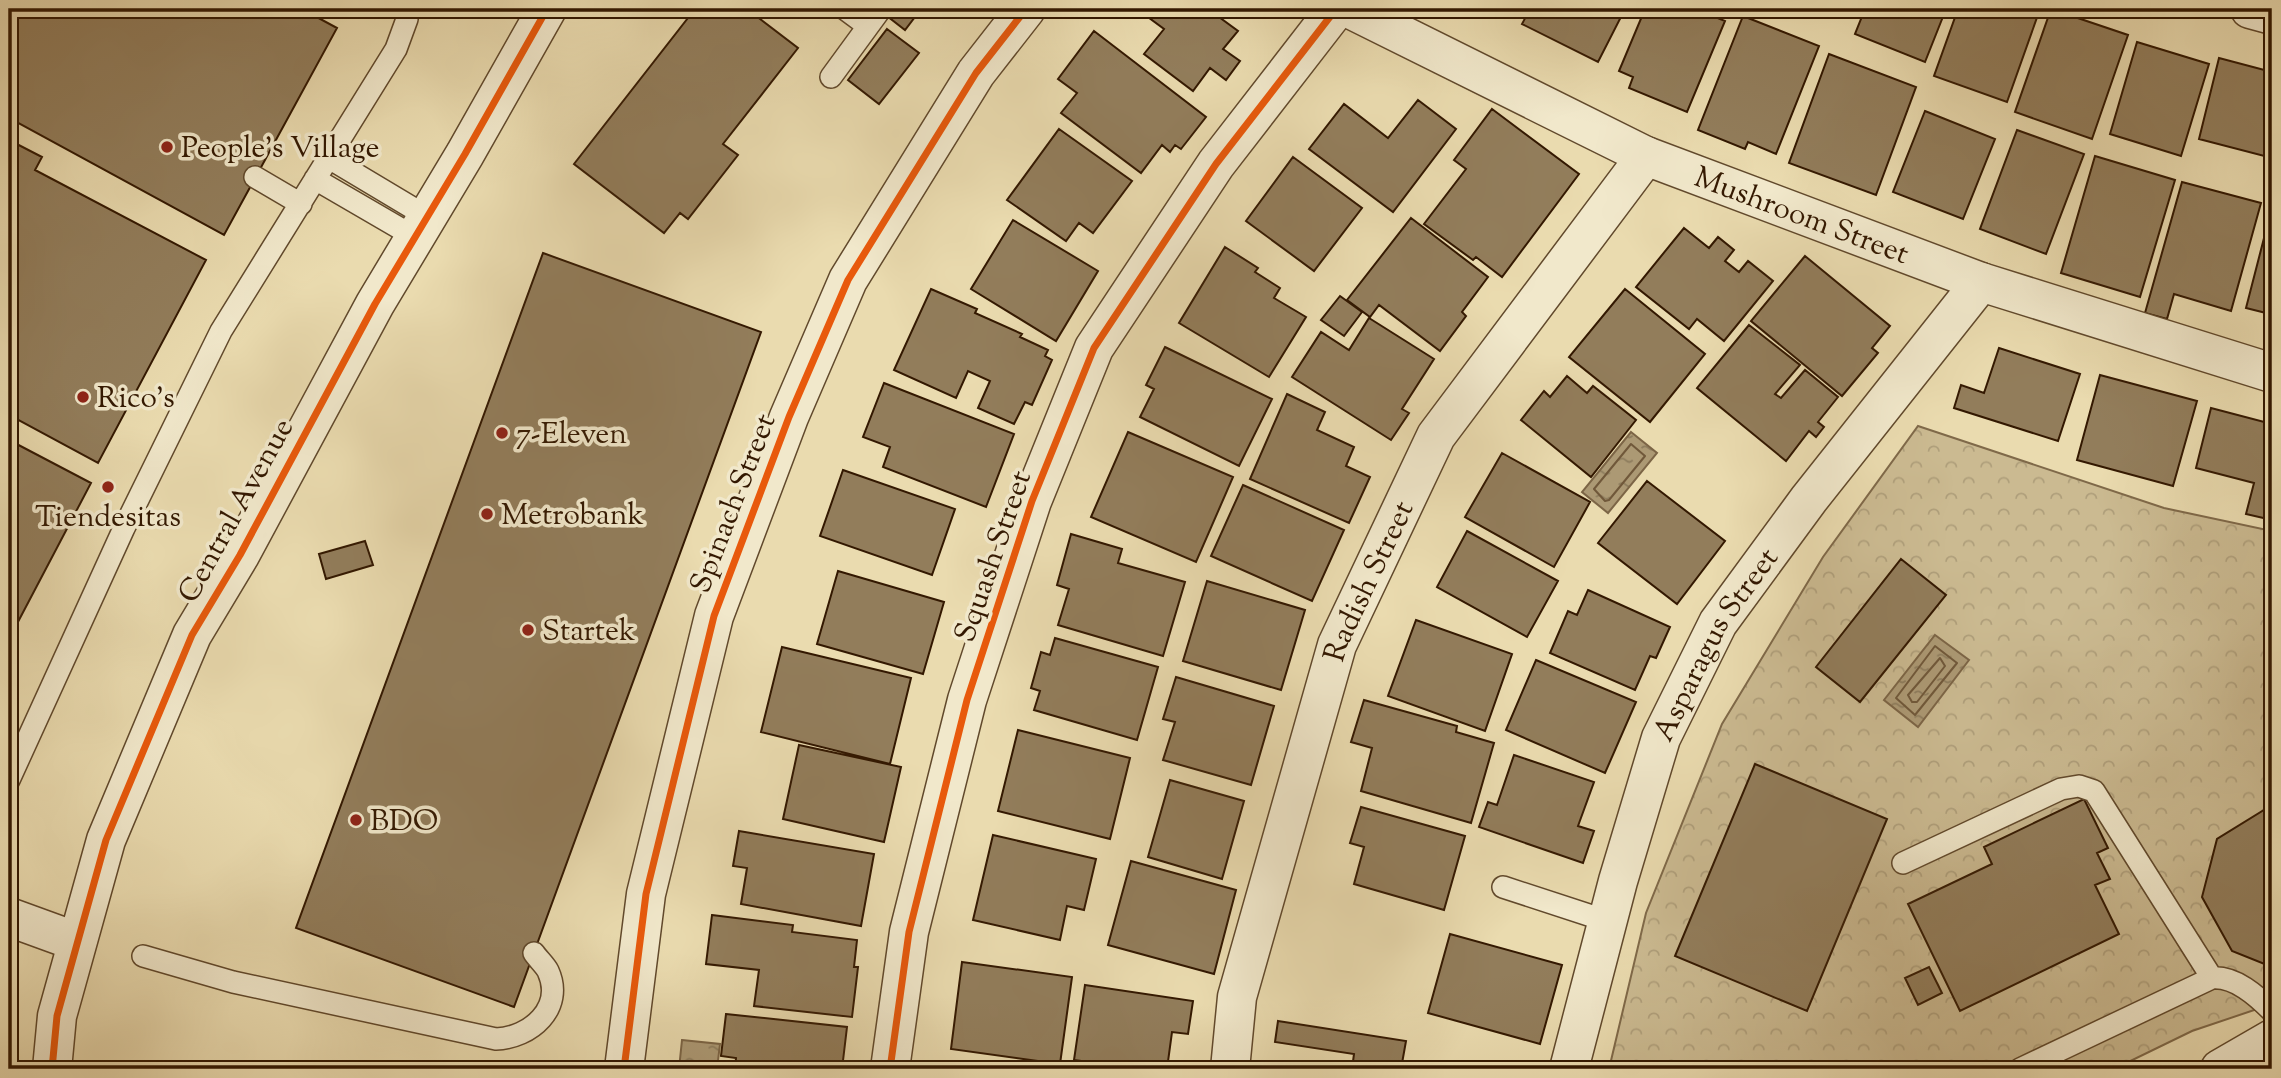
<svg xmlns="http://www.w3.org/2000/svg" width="2281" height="1078" viewBox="0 0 2281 1078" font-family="'Sorts Mill Goudy',serif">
	<defs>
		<pattern id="park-crowns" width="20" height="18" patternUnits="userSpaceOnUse" patternTransform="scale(1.75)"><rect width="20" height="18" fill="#cbba91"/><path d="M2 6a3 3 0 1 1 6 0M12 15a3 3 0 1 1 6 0" fill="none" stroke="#af9f7b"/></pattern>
		<pattern id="water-ripples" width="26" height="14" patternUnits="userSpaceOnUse" patternTransform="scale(1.75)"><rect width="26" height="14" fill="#ac9974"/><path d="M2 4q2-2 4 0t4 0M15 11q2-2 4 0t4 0" fill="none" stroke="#8d7c5d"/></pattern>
	</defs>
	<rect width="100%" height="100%" fill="#eadbaf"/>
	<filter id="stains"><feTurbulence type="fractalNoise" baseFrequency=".00286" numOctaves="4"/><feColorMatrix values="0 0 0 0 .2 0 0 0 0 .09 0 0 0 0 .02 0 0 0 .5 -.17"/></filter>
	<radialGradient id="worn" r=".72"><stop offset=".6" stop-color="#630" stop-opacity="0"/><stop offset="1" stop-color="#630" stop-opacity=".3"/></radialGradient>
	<path fill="url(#park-crowns)" stroke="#7f6949" stroke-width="2" d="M 1918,426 L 2164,508 L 2272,531 L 2272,1004 L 2192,1031 L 2114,1069 L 1609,1069 L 1646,913 L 1722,724 L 1823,557 Z"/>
	<path fill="url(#water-ripples)" stroke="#7c6546" stroke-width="2" d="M 1631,432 L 1657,453 L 1608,513 L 1582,492 Z
		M 1935,635 L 1969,660 L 1918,727 L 1884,700 Z
		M 682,1040 L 720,1044 L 717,1069 L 679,1069 Z"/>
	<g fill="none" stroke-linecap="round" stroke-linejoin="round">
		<path stroke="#70583a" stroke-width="2" d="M 1631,444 L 1645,456 L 1609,500 L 1605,501 L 1594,489 Z
			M 1935,646 L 1957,663 L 1915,715 L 1896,698 Z
			M 1940,658 L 1945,666 L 1917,702 L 1912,702 L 1908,695 Z"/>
	</g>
	<path fill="#927d5b" stroke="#331801" stroke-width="2" d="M 9,9 L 302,9 L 337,28 L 224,235 L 9,118 Z
		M 695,9 L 747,9 L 798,48 L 723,144 L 738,155 L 688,219 L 680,213 L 664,233 L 574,164 Z
		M 878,9 L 921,9 L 905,30 Z
		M 1137,9 L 1208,9 L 1238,31 L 1223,49 L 1240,61 L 1226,80 L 1210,68 L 1193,91 L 1144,54 L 1164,29 Z
		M 1530,9 L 1625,9 L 1598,62 L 1522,24 Z
		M 1645,9 L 1696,9 L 1725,21 L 1687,112 L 1629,88 L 1633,77 L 1619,71 Z
		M 1865,9 L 1946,9 L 1925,62 L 1855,34 Z
		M 1958,9 L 2040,9 L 2007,102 L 1934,76 Z
		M 2051,9 L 2128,35 L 2092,139 L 2015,112 Z
		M 1743,16 L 1819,46 L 1776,154 L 1748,142 L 1745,149 L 1698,130 Z
		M 887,29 L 919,53 L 879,104 L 848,80 Z
		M 1094,31 L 1206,117 L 1181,149 L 1175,145 L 1170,152 L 1162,145 L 1141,173 L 1061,113 L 1077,93 L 1058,79 Z
		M 2137,42 L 2209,64 L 2181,156 L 2110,134 Z
		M 1829,54 L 1916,87 L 1876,195 L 1789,163 Z
		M 2219,58 L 2272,72 L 2272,158 L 2199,139 Z
		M 1418,100 L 1456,129 L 1393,212 L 1309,149 L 1344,104 L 1388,138 Z
		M 1492,109 L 1579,174 L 1502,277 L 1476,257 L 1473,260 L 1424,224 L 1466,169 L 1454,160 Z
		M 1925,111 L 1995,139 L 1963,219 L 1893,192 Z
		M 1059,129 L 1132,181 L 1093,233 L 1079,223 L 1066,241 L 1007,200 Z
		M 2017,130 L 2084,154 L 2046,254 L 1980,229 Z
		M 9,140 L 42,157 L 35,170 L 206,260 L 98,463 L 9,415 Z
		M 2095,156 L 2175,180 L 2140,297 L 2061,273 Z
		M 1293,157 L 1362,208 L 1314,271 L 1246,221 Z
		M 2182,182 L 2261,203 L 2231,311 L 2174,294 L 2167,319 L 2145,313 Z
		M 2272,207 L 2272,324 L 2268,322 L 2270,314 L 2246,308 Z
		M 1411,218 L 1488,277 L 1462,312 L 1466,316 L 1440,351 L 1379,305 L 1370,317 L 1347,300 Z
		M 1013,220 L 1098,271 L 1056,341 L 971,289 Z
		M 1684,228 L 1709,248 L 1718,237 L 1734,250 L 1725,261 L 1739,272 L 1748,261 L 1773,281 L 1724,341 L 1697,319 L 1689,329 L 1636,287 Z
		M 1225,247 L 1258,268 L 1255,272 L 1280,288 L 1274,298 L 1306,317 L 1269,377 L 1179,323 Z
		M 543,253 L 761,332 L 514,1007 L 296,928 Z
		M 1805,256 L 1890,326 L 1872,348 L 1878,353 L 1842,396 L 1751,321 Z
		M 931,289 L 977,309 L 975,313 L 1022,334 L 1020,337 L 1048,350 L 1045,356 L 1052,360 L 1032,405 L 1025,402 L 1014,424 L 978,408 L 990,381 L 968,371 L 956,398 L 894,370 Z
		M 1625,289 L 1705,354 L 1650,422 L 1569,357 Z
		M 1340,296 L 1362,312 L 1344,336 L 1321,320 Z
		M 1369,318 L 1434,359 L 1402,409 L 1409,413 L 1391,440 L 1292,377 L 1321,332 L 1349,350 Z
		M 1749,325 L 1800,365 L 1775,394 L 1781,398 L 1805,370 L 1838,397 L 1818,422 L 1824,427 L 1816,437 L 1809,431 L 1786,461 L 1697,388 Z
		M 1165,347 L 1272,399 L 1239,466 L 1140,417 L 1154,389 L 1146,385 Z
		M 1999,348 L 2080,374 L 2058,441 L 1954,408 L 1961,385 L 1984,393 Z
		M 2100,375 L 2197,401 L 2173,486 L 2077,460 Z
		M 1567,376 L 1587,393 L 1593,386 L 1636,420 L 1591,477 L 1521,420 L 1544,391 L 1550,397 Z
		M 884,383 L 1014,434 L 986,507 L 883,467 L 890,447 L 863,437 Z
		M 1287,394 L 1325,412 L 1317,430 L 1354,447 L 1346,466 L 1370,477 L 1349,523 L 1250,479 Z
		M 2211,408 L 2272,424 L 2272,520 L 2246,514 L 2254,483 L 2196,468 Z
		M 1128,432 L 1233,477 L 1196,562 L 1091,517 Z
		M 9,440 L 91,483 L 9,639 Z
		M 1502,453 L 1590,502 L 1554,567 L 1465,517 Z
		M 843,470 L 955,509 L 932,575 L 820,536 Z
		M 1647,481 L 1725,541 L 1677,604 L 1598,543 Z
		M 1243,485 L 1344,530 L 1312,601 L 1211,556 Z
		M 1467,531 L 1558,581 L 1527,637 L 1437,587 Z
		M 1071,534 L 1122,549 L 1118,563 L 1185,582 L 1163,656 L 1058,625 L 1069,589 L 1057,585 Z
		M 365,541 L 373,565 L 326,579 L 319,554 Z
		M 1901,559 L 1946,595 L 1860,702 L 1816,667 Z
		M 838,571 L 944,602 L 923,674 L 817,644 Z
		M 1207,581 L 1305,610 L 1281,690 L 1183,661 Z
		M 1588,590 L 1670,627 L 1656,658 L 1650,656 L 1635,690 L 1550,653 L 1568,611 L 1577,615 Z
		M 1416,620 L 1512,654 L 1485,731 L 1388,696 Z
		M 1055,638 L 1158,667 L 1137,740 L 1034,710 L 1040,691 L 1031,688 L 1041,652 L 1050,655 Z
		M 782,647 L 911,678 L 890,764 L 761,732 Z
		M 1536,660 L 1636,702 L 1605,773 L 1506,730 Z
		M 1176,677 L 1274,706 L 1251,785 L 1163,760 L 1175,722 L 1163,719 Z
		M 1364,700 L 1457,726 L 1456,732 L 1494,743 L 1471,823 L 1361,791 L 1372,748 L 1351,742 Z
		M 1018,730 L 1130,758 L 1110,839 L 998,811 Z
		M 799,745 L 901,767 L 884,842 L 783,819 Z
		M 1514,755 L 1594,782 L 1578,826 L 1594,831 L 1583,863 L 1479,827 L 1488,802 L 1497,805 Z
		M 1755,764 L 1887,819 L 1807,1011 L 1675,956 Z
		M 1170,780 L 1244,801 L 1222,879 L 1148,857 Z
		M 2084,799 L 2108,848 L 2097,853 L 2110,879 L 2095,885 L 2119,934 L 1960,1011 L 1908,904 L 1992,864 L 1984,847 Z
		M 2272,805 L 2272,967 L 2232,951 L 2202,897 L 2217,839 Z
		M 1361,807 L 1465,836 L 1444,910 L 1354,884 L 1364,847 L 1350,843 Z
		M 739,831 L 874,854 L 861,926 L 741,904 L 747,868 L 733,866 Z
		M 993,835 L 1096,859 L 1084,910 L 1067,906 L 1060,940 L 973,920 Z
		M 1131,861 L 1236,890 L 1214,974 L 1108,945 Z
		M 712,915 L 793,925 L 792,932 L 857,940 L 854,967 L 858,967 L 852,1017 L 754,1006 L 759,970 L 706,964 Z
		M 1450,934 L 1562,965 L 1540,1044 L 1428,1013 Z
		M 962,962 L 1072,977 L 1060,1064 L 951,1049 Z
		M 1929,967 L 1942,993 L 1918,1005 L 1905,978 Z
		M 1085,985 L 1193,1001 L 1188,1034 L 1172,1032 L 1167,1069 L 1141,1069 L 1074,1060 Z
		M 726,1014 L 847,1027 L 842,1069 L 735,1069 L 736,1058 L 721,1056 Z
		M 1278,1021 L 1406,1041 L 1401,1069 L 1352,1069 L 1354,1054 L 1275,1042 Z
		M 1431,1061 L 1499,1069 L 1430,1069 Z"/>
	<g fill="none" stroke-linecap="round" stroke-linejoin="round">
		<defs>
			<path id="lane" d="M 845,9 L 868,26
				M 831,77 L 880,10
				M 329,158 L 426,216
				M 255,177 L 301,204
				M 315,179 L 413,236
				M 9,780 L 124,528 L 221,331 L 396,49 L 407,19 L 405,9
				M 1903,863 L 2061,789 L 2079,786 L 2094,791 L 2212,978
				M 1503,887 L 1607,921
				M 143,956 L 233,982 L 496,1039 C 530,1038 565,1008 548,971 C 545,965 538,959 534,953
				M 2020,1069 L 2212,978 C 2235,976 2257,996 2272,1011"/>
			<g id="street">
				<path id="s1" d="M 1350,9 L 1646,156 L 1981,282 L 2272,373"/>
				<path d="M 2250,9 L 2272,15"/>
				<path d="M 9,917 L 75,941"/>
				<path d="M 52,1069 L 57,1016 L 106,840 L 192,635 L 240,555 L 375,304 L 465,154 L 547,9"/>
				<path d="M 624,1069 L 646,894 L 714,616 L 789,417 L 848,280 L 976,73 L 1026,9"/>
				<path d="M 890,1069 L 909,932 L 967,700 L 1032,501 L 1094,348 L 1216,164 L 1336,9"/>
				<path id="s2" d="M 1230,1069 L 1237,997 L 1337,645 L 1436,436 L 1646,156"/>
				<path id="s3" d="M 1569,1069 L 1618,881 L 1661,738 L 1718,623 L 1809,499 L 1981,282"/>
				<path d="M 2220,1069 L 2272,1039"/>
			</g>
		</defs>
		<use href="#lane" stroke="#61492c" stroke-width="24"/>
		<use href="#street" stroke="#61492c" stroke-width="41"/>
		<use href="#lane" stroke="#f1e8cb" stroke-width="21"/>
		<use href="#street" stroke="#f1e8cb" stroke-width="38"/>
		<defs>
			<path id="cycleway" d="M 52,1069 L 57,1016 L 106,840 L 192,635 L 240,555 L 375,304 L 465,154 L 547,9
				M 624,1069 L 646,894 L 714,616 L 789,417 L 848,280 L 976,73 L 1026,9
				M 890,1069 L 909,932 L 967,700 L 1032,501 L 1094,348 L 1216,164 L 1336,9"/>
		</defs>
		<use href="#cycleway" stroke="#f1e8cb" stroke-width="11"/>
		<use href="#cycleway" stroke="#e8590c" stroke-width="7"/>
	</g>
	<g fill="#8f2418" stroke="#f1e8cb" stroke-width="2.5">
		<circle cx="167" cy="147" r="7"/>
		<circle cx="83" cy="397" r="7"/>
		<circle cx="502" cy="433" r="7"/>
		<circle cx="108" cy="487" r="7"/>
		<circle cx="487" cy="514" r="7"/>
		<circle cx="528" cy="630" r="7"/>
		<circle cx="356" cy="820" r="7"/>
	</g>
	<g text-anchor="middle" stroke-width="7" stroke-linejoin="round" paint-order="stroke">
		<g font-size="30" fill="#331801" stroke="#f1e8cb" text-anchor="start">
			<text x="181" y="157">People's Village</text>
			<text x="97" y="407">Rico's</text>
			<text x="516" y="443">7-Eleven</text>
			<text x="501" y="524">Metrobank</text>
			<text x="108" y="526" text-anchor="middle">Tiendesitas</text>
			<text x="542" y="640">Startek</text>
			<text x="370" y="830">BDO</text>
		</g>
		<g font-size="30" fill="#331801" stroke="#f1e8cb">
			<text dy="10" stroke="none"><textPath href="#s1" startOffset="497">Mushroom Street</textPath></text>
			<text transform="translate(732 503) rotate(-69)" y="10">Spinach Street</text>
			<text transform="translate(235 510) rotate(-61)" y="10">Central Avenue</text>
			<text transform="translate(992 556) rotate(-71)" y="10">Squash Street</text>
			<text dy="10" stroke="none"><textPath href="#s2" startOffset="509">Radish Street</textPath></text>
			<text dy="10" stroke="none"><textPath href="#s3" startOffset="452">Asparagus Street</textPath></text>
		</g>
	</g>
	<rect width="2281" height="1078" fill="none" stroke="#eadbaf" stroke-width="35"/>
	<rect x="10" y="10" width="2260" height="1057" fill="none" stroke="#331801" stroke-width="3.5"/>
	<rect x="18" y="18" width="2246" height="1043" fill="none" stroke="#331801" stroke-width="2"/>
	<rect width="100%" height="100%" filter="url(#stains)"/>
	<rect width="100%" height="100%" fill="url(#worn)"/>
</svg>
